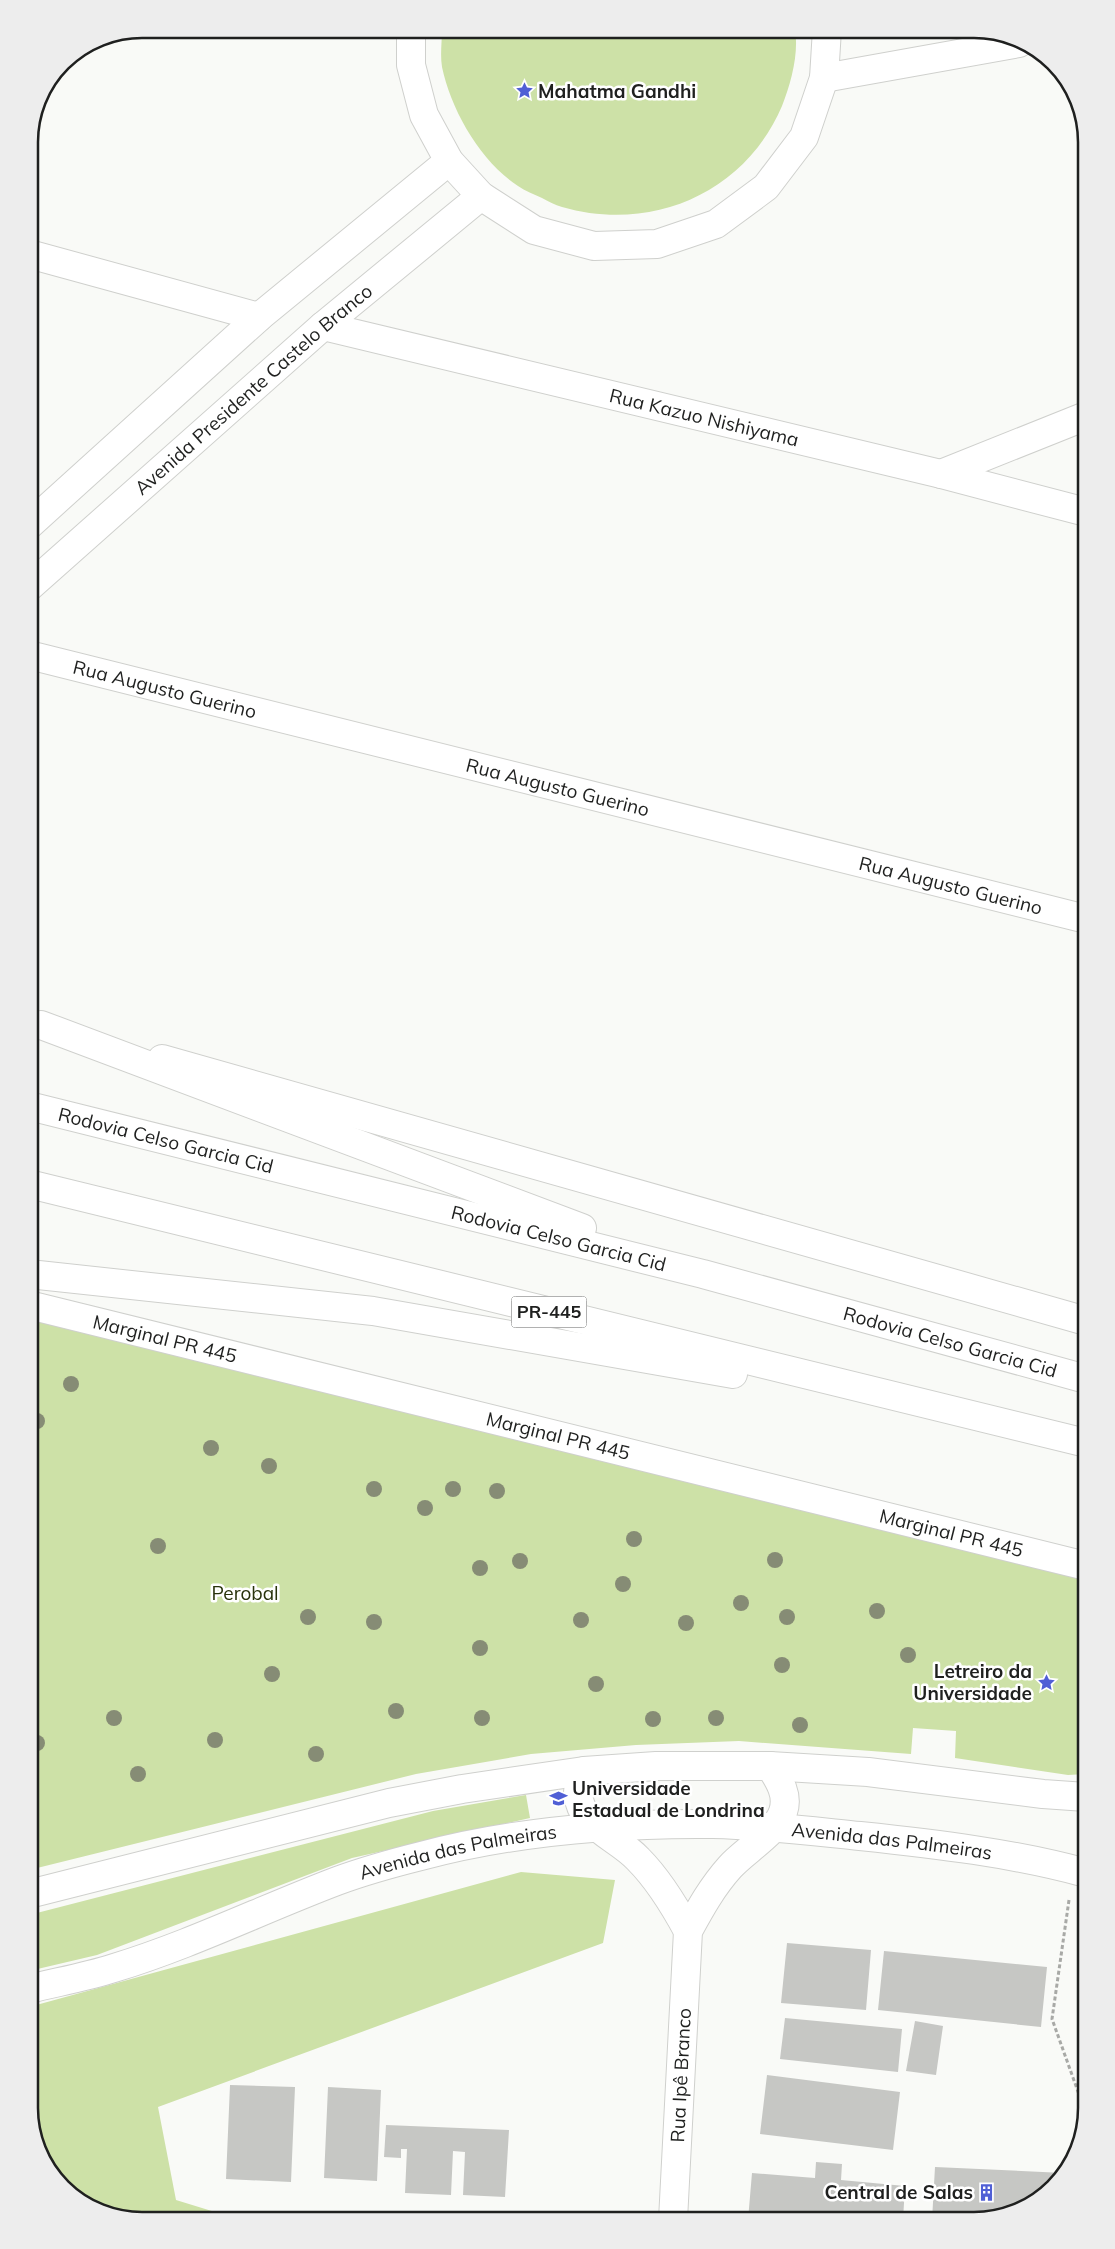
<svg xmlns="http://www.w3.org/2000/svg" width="1115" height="2249" viewBox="0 0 1115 2249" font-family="Mulish,sans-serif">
	<rect width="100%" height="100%" fill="#f9faf7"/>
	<path fill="#cde1a7" d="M 442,29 L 795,29 C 799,54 791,83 782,106 C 745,193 652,233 562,207 C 555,205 548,201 542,198 C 534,194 525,191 518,186 C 480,161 451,110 442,67 C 440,55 442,41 442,29 Z
		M 29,1318 L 1086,1578 L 1086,1774 L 1068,1775 L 955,1758 L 956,1731 L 913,1728 L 911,1754 L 739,1741 L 636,1745 L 531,1754 L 416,1774 L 29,1870 Z
		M 526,1795 L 530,1818 L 352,1858 L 97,1955 L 29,1971 L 29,1915 L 433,1811 Z
		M 521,1872 L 615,1880 L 603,1943 L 158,2107 L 176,2200 L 241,2220 L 134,2220 L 73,2197 L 37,2150 L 29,2107 L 29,2007 Z"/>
	<path fill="#c6c7c4" d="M 787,1943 L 871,1950 L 866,2010 L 781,2003 Z
		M 884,1951 L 1047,1967 L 1041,2027 L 878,2010 Z
		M 785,2018 L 902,2029 L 898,2072 L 780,2059 Z
		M 915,2021 L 943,2026 L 936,2075 L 906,2071 Z
		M 767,2075 L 900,2092 L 893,2150 L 760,2134 Z
		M 230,2085 L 295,2087 L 291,2182 L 226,2179 Z
		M 328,2087 L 381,2090 L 377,2181 L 324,2178 Z
		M 386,2125 L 509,2130 L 505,2197 L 463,2195 L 465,2152 L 453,2151 L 451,2195 L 405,2193 L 407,2149 L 401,2149 L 401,2158 L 384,2157 Z
		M 816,2162 L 842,2164 L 841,2180 L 905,2186 L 903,2220 L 748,2220 L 752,2173 L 815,2178 Z
		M 935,2167 L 1064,2173 L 1016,2212 L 973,2220 L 932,2220 Z"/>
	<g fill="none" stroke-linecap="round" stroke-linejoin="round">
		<defs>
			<g id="minor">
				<path d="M 411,29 L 411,65 L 424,115 L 449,161 L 481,196 L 534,230 L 594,246 L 657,244 L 716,224 L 766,187 L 804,137 L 824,78 L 827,29"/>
				<path d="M 824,78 L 1019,43"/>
				<path d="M 29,254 L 259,317"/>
				<path id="s1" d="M 323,326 L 941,474 L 1086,512"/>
				<path d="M 941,474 L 1086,416"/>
				<path d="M 29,525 L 259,317 L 449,161"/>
				<path id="s2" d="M 29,587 L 323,326 L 481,196"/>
				<path id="s3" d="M 29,655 L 1086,919"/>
				<path d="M 162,1059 L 1086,1321"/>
				<path id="s4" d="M 29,1305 L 1086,1566"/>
				<path d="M 584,1771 C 582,1777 578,1786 578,1793 C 580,1827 618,1837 638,1859 C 659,1880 674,1905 688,1931"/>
				<path d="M 29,1894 L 389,1803 L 462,1789 L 584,1771 L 656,1766 L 770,1766 L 868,1772 L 1043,1794 L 1086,1797"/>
				<path id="s5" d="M 29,1989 C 57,1982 86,1977 114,1968 C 190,1945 263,1909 337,1881 C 364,1871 393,1863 421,1856 C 515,1831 616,1823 713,1824 C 763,1825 811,1831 860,1836 C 936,1844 1013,1853 1086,1873"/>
				<path id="s6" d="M 673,2220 L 688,1931 C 700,1909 712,1887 730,1867 C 744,1851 776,1833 783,1812 C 789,1795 779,1780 770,1766"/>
			</g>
			<g id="highway">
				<path d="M 41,1025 L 582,1228"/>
				<path id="s7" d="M 29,1106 L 703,1274 L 1086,1379"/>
				<path d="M 29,1184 L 1086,1443"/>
				<path d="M 29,1274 L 373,1311 L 733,1374"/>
			</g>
		</defs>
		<use href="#minor" stroke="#cfd0cd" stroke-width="30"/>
		<use href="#highway" stroke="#cfd0cd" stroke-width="30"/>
		<path stroke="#a8a9a6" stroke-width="3" stroke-dasharray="4 2.5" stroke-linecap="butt" d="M 1069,1900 L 1052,2019 L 1081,2100 L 1086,2103"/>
		<use href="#minor" stroke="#fff" stroke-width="28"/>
		<use href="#highway" stroke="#fff" stroke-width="28"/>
	</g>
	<g fill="#868c75">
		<circle cx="71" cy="1384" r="8"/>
		<circle cx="37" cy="1421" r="8"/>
		<circle cx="211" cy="1448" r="8"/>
		<circle cx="269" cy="1466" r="8"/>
		<circle cx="374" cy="1489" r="8"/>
		<circle cx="453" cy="1489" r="8"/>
		<circle cx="497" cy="1491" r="8"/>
		<circle cx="425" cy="1508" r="8"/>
		<circle cx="634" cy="1539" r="8"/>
		<circle cx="158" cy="1546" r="8"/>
		<circle cx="775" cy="1560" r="8"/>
		<circle cx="520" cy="1561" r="8"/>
		<circle cx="480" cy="1568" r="8"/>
		<circle cx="623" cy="1584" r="8"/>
		<circle cx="741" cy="1603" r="8"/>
		<circle cx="877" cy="1611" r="8"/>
		<circle cx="308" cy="1617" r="8"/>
		<circle cx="787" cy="1617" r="8"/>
		<circle cx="581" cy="1620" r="8"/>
		<circle cx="374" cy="1622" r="8"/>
		<circle cx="686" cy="1623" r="8"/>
		<circle cx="480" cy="1648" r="8"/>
		<circle cx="908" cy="1655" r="8"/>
		<circle cx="782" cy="1665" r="8"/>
		<circle cx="272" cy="1674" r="8"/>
		<circle cx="596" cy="1684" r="8"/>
		<circle cx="396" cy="1711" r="8"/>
		<circle cx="114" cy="1718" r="8"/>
		<circle cx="482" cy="1718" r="8"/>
		<circle cx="716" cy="1718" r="8"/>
		<circle cx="653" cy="1719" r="8"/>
		<circle cx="800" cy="1725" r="8"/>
		<circle cx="215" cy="1740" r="8"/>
		<circle cx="37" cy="1743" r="8"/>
		<circle cx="316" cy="1754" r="8"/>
		<circle cx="138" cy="1774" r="8"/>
	</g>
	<defs>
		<symbol id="sight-bare" viewBox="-9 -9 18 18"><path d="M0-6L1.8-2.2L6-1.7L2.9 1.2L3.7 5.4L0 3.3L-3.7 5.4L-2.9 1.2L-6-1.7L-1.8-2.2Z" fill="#505fd5" stroke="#fff" stroke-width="2.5" paint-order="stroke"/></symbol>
		<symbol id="university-bare" viewBox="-9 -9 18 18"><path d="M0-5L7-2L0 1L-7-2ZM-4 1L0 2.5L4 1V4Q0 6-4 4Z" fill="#505fd5" stroke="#fff" stroke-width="2.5" paint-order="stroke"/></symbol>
		<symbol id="building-bare" viewBox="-9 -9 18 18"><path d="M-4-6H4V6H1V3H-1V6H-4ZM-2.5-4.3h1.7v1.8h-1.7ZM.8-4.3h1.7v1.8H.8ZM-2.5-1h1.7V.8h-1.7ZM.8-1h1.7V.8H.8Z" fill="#505fd5" stroke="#fff" stroke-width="2.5" paint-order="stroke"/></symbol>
	</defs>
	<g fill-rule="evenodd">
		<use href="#sight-bare" x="512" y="78" width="25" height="25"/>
		<use href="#sight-bare" x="1034" y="1670" width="25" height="25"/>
		<use href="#university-bare" x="546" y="1786" width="25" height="25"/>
		<use href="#building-bare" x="974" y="2180" width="25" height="25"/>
	</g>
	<g text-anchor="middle" stroke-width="5" stroke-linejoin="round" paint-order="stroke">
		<rect fill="#fff" stroke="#626362" stroke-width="1" x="511.5" y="1296.5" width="75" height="31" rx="4"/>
		<g font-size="18" font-weight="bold" fill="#1f201f">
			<text x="549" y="1318">PR-445</text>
		</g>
		<g font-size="19" font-weight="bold" fill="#1f201f" stroke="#fff" text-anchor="start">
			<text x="538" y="98">Mahatma Gandhi</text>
			<text x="1032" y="1678" text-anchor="end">Letreiro da<tspan x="1032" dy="22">Universidade</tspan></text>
			<text x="572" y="1795">Universidade<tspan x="572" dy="22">Estadual de Londrina</tspan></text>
			<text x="973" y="2199" text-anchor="end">Central de Salas</text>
		</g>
		<g font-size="19" fill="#1f201f" stroke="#fff">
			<text dy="7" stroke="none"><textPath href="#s2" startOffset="299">Avenida Presidente Castelo Branco</textPath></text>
			<text dy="7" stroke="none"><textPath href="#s1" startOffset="392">Rua Kazuo Nishiyama</textPath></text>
			<text dy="7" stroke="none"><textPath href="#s3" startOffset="140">Rua Augusto Guerino</textPath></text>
			<text dy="7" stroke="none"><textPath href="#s3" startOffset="545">Rua Augusto Guerino</textPath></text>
			<text dy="7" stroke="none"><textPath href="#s3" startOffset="950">Rua Augusto Guerino</textPath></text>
			<text dy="7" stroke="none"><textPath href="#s7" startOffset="141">Rodovia Celso Garcia Cid</textPath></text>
			<text dy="7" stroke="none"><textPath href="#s7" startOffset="546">Rodovia Celso Garcia Cid</textPath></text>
			<text dy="7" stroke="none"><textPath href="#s4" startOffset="140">Marginal PR 445</textPath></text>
			<text dy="7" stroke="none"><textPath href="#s7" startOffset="951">Rodovia Celso Garcia Cid</textPath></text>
			<text dy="7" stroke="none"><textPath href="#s4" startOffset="545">Marginal PR 445</textPath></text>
			<text dy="7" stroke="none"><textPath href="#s4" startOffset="950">Marginal PR 445</textPath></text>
			<text dy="7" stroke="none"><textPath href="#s5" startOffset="889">Avenida das Palmeiras</textPath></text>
			<text dy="7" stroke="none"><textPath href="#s5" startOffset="452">Avenida das Palmeiras</textPath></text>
			<text dy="7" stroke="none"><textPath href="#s6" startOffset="145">Rua Ipê Branco</textPath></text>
		</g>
		<g font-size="19" fill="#28320b" stroke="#fff">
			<text x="245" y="1600">Perobal</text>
		</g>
	</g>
	<path d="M0 0H1115V2249H0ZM142 38H974A104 104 0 0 1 1078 142V2108A104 104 0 0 1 974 2212H142A104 104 0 0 1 38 2108V142A104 104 0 0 1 142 38Z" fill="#ededed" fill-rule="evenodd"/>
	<path fill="none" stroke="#1f201f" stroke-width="2.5" d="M142 38H974A104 104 0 0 1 1078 142V2108A104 104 0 0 1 974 2212H142A104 104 0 0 1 38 2108V142A104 104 0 0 1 142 38Z"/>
</svg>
